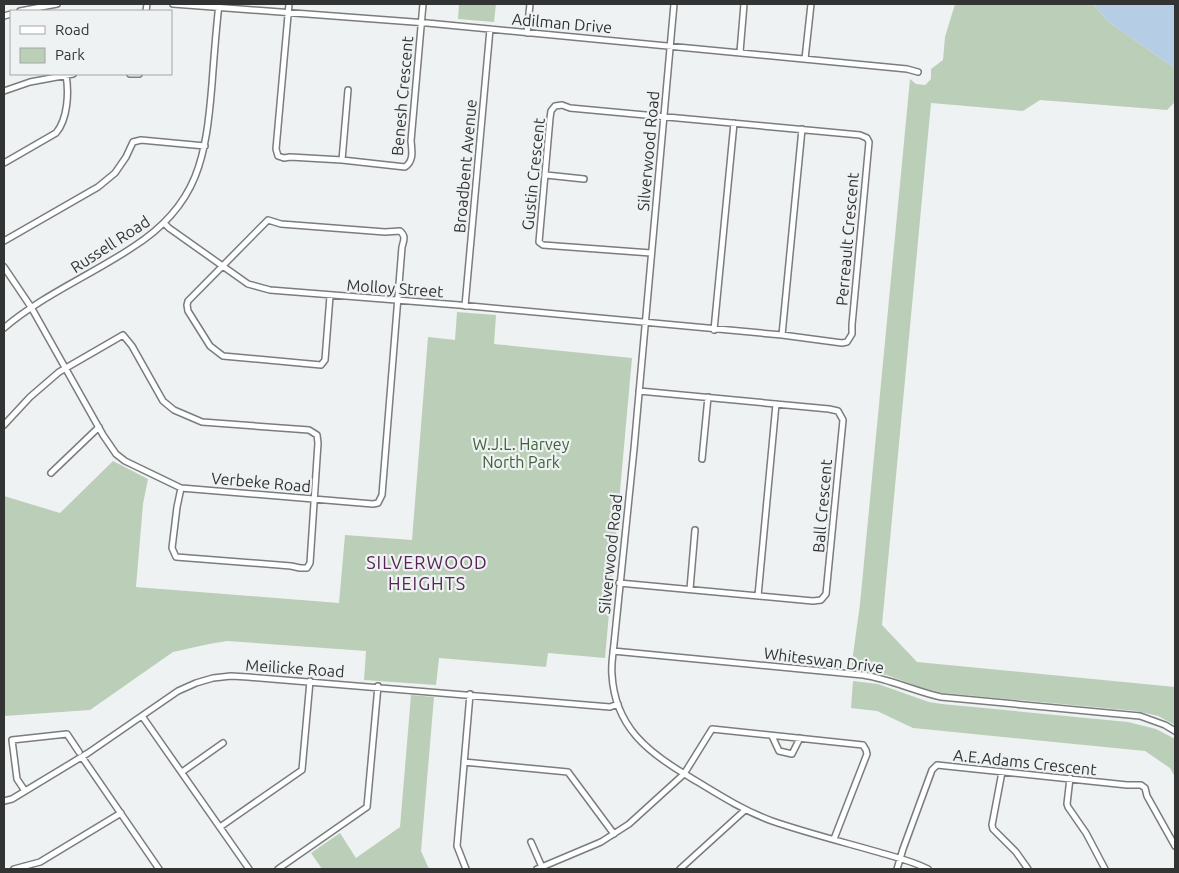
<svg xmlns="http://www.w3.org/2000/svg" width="1179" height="873" viewBox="0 0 1179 873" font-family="Ubuntu,sans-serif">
	<rect width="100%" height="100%" fill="#eef2f2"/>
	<path fill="#bbcfb8" d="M 459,4 L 496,4 L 494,22 L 458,19 Z
		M 955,4 L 1093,4 L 1110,23 L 1175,68 L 1175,102 L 1167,110 L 1040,100 L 1023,111 L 931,103 L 882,625 L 917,662 L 1175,687 L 1175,725 L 1158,716 L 1136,711 L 943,693 L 919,687 L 887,675 L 851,669 L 860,604 L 910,79 L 916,84 L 925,85 L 931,79 L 931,69 L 943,60 L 945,37 Z
		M 457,312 L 496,315 L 494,344 L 632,358 L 605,658 L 548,653 L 546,667 L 439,658 L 436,685 L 364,680 L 366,651 L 227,641 L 209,644 L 173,652 L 90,710 L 4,716 L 4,496 L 60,513 L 113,461 L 148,479 L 143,504 L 136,587 L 339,603 L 345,535 L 412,540 L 428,337 L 455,340 Z
		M 853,681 L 878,684 L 929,702 L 942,704 L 1128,722 L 1156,729 L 1175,739 L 1175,777 L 1170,768 L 1145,751 L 913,728 L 877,711 L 851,708 Z
		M 411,695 L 434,697 L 421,851 L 429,869 L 322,869 L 311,853 L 340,833 L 356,858 L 400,827 Z"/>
	<path fill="#b6cee5" d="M 1093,4 L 1175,4 L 1175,68 L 1110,23 Z"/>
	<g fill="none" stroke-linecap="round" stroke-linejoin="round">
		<defs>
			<path id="minor" d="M 173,4 L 427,23 L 907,69 L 918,72
				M 289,4 L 276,149 L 278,156 L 284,158 L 290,157 L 342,160 L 405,167 C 414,161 412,151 411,141 L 423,4
				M 674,4 L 634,449 L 614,644 C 613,654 611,665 612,675 C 615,726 647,752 688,776 C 716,793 742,810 772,821 C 807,833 843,842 878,852 C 895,857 912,861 928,869
				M 20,11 L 57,4
				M 146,11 L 147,4
				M 4,16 L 11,14
				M 527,33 L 530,4
				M 740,52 L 744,4
				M 805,59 L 811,4
				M 130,74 L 139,74
				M 4,91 L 30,82 L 73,74
				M 342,160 L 348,90
				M 4,163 L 56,133 C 68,119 69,92 66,75
				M 546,175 L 584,179
				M 164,223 L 169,228 L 248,284 L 270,290 L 459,305 L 782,335 L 842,343 L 847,342 L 852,334 L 852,325 L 869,142 L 867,138 L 860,135 L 570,108 L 562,105 L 555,106 L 551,111 L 550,118 L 539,242 L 543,245 L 651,253
				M 4,241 L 98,187 L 115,173 L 126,157 L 133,142 L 141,140 L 205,146
				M 4,267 L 31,307 L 103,435 L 116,454 L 125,461 L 181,488 L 373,504 L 378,503 L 382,495 L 402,247 C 404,240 406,236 400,231 L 385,232 L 281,224 L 268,220 L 188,301 L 187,305 L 188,311 L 210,346 L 223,356 L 321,365 L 325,360 L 330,296
				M 465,306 L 490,29
				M 4,328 C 43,295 91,275 133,247 C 199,205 206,156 212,84 C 214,57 216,30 219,4
				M 714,330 L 734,123
				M 782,335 L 802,129
				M 4,425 L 30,397 L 59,372 L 123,335 L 132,346 L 163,401 L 174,410 L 202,422 L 309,430 L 317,435 L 318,443 L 310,563 L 307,568 L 300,568 L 291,566 L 176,557 L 172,548 L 177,507 L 181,488
				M 702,459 L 708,397
				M 51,473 L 99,427
				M 619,583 L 813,601 L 821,600 L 826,594 L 843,420 L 838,411 L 829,409 L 639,391
				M 690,589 L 695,530
				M 758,596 L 776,404
				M 613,651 L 863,675 C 890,679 914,691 941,697 L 1140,716 L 1165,725 L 1175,731
				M 142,716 L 249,869
				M 772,736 L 779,751 L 792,754 L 800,738
				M 82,757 L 159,869
				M 464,762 L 568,772 L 614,834
				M 182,772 L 223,743
				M 1002,772 L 992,825 L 993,829 L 1016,852 L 1028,869
				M 1070,778 L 1067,804 L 1068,807 L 1086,833 L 1105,869
				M 25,791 L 17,779 L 12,740 L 67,734 L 79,752
				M 4,801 L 12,799 L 88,753 L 178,691 L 196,683 L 213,678 L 231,676 L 248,677 L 610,707 L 618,704
				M 220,827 L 302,770 L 310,681
				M 531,842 L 542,867
				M 14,869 L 40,862 L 121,813
				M 278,869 L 367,807 L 378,686
				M 466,869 L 457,846 L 470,694
				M 537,869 L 601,842 L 629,824 L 684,774 L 712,729 L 863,745 L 866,750 L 867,754 L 834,839
				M 680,869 L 745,810
				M 897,869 L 903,849 L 932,770 L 937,765 L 1127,785 L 1141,785 L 1145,788 L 1147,796 L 1175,846"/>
		</defs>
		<use href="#minor" stroke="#797d7d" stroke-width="8"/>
		<use href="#minor" stroke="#fff" stroke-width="5"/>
	</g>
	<g text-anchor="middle" stroke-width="4.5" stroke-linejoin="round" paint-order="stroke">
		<g font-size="16" fill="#323434" stroke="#eef2f2">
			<text transform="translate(562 23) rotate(5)" y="6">Adilman Drive</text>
			<text transform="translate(402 96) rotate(-85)" y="6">Benesh Crescent</text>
			<text transform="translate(648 151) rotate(-85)" y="6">Silverwood Road</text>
			<text transform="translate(465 166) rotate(-85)" y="6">Broadbent Avenue</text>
			<text transform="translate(533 174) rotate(-84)" y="6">Gustin Crescent</text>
			<text transform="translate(847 239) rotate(-85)" y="6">Perreault Crescent</text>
			<text transform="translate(110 244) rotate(-33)" y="6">Russell Road</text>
			<text transform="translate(395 288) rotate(4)" y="6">Molloy Street</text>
			<text transform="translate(261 482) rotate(5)" y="6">Verbeke Road</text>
			<text transform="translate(822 506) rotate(-85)" y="6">Ball Crescent</text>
			<text transform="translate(610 554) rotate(-84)" y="6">Silverwood Road</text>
			<text transform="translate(824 660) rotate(7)" y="6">Whiteswan Drive</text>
			<text transform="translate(295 668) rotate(4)" y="6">Meilicke Road</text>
			<text transform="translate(1025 762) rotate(6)" y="6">A.E.Adams Crescent</text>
		</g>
		<g font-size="16" fill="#3f603a" stroke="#eef2f2">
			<text x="521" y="450">W.J.L. Harvey<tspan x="521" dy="18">North Park</tspan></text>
		</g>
		<g font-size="18" letter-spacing="1" fill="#572555" stroke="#eef2f2">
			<text x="427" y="569">SILVERWOOD<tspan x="427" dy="21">HEIGHTS</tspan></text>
		</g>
	</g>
	<rect width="1179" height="873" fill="none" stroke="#323434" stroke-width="10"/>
	<rect x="10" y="10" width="162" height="65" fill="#eef2f2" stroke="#a3a6a6"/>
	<rect x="20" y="26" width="25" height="8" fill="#ffffff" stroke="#a3a6a6"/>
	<text x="55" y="35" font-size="15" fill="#323434">Road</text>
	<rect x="20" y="48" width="25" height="15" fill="#bbcfb8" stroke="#a3a6a6"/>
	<text x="55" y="60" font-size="15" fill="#323434">Park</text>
</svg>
